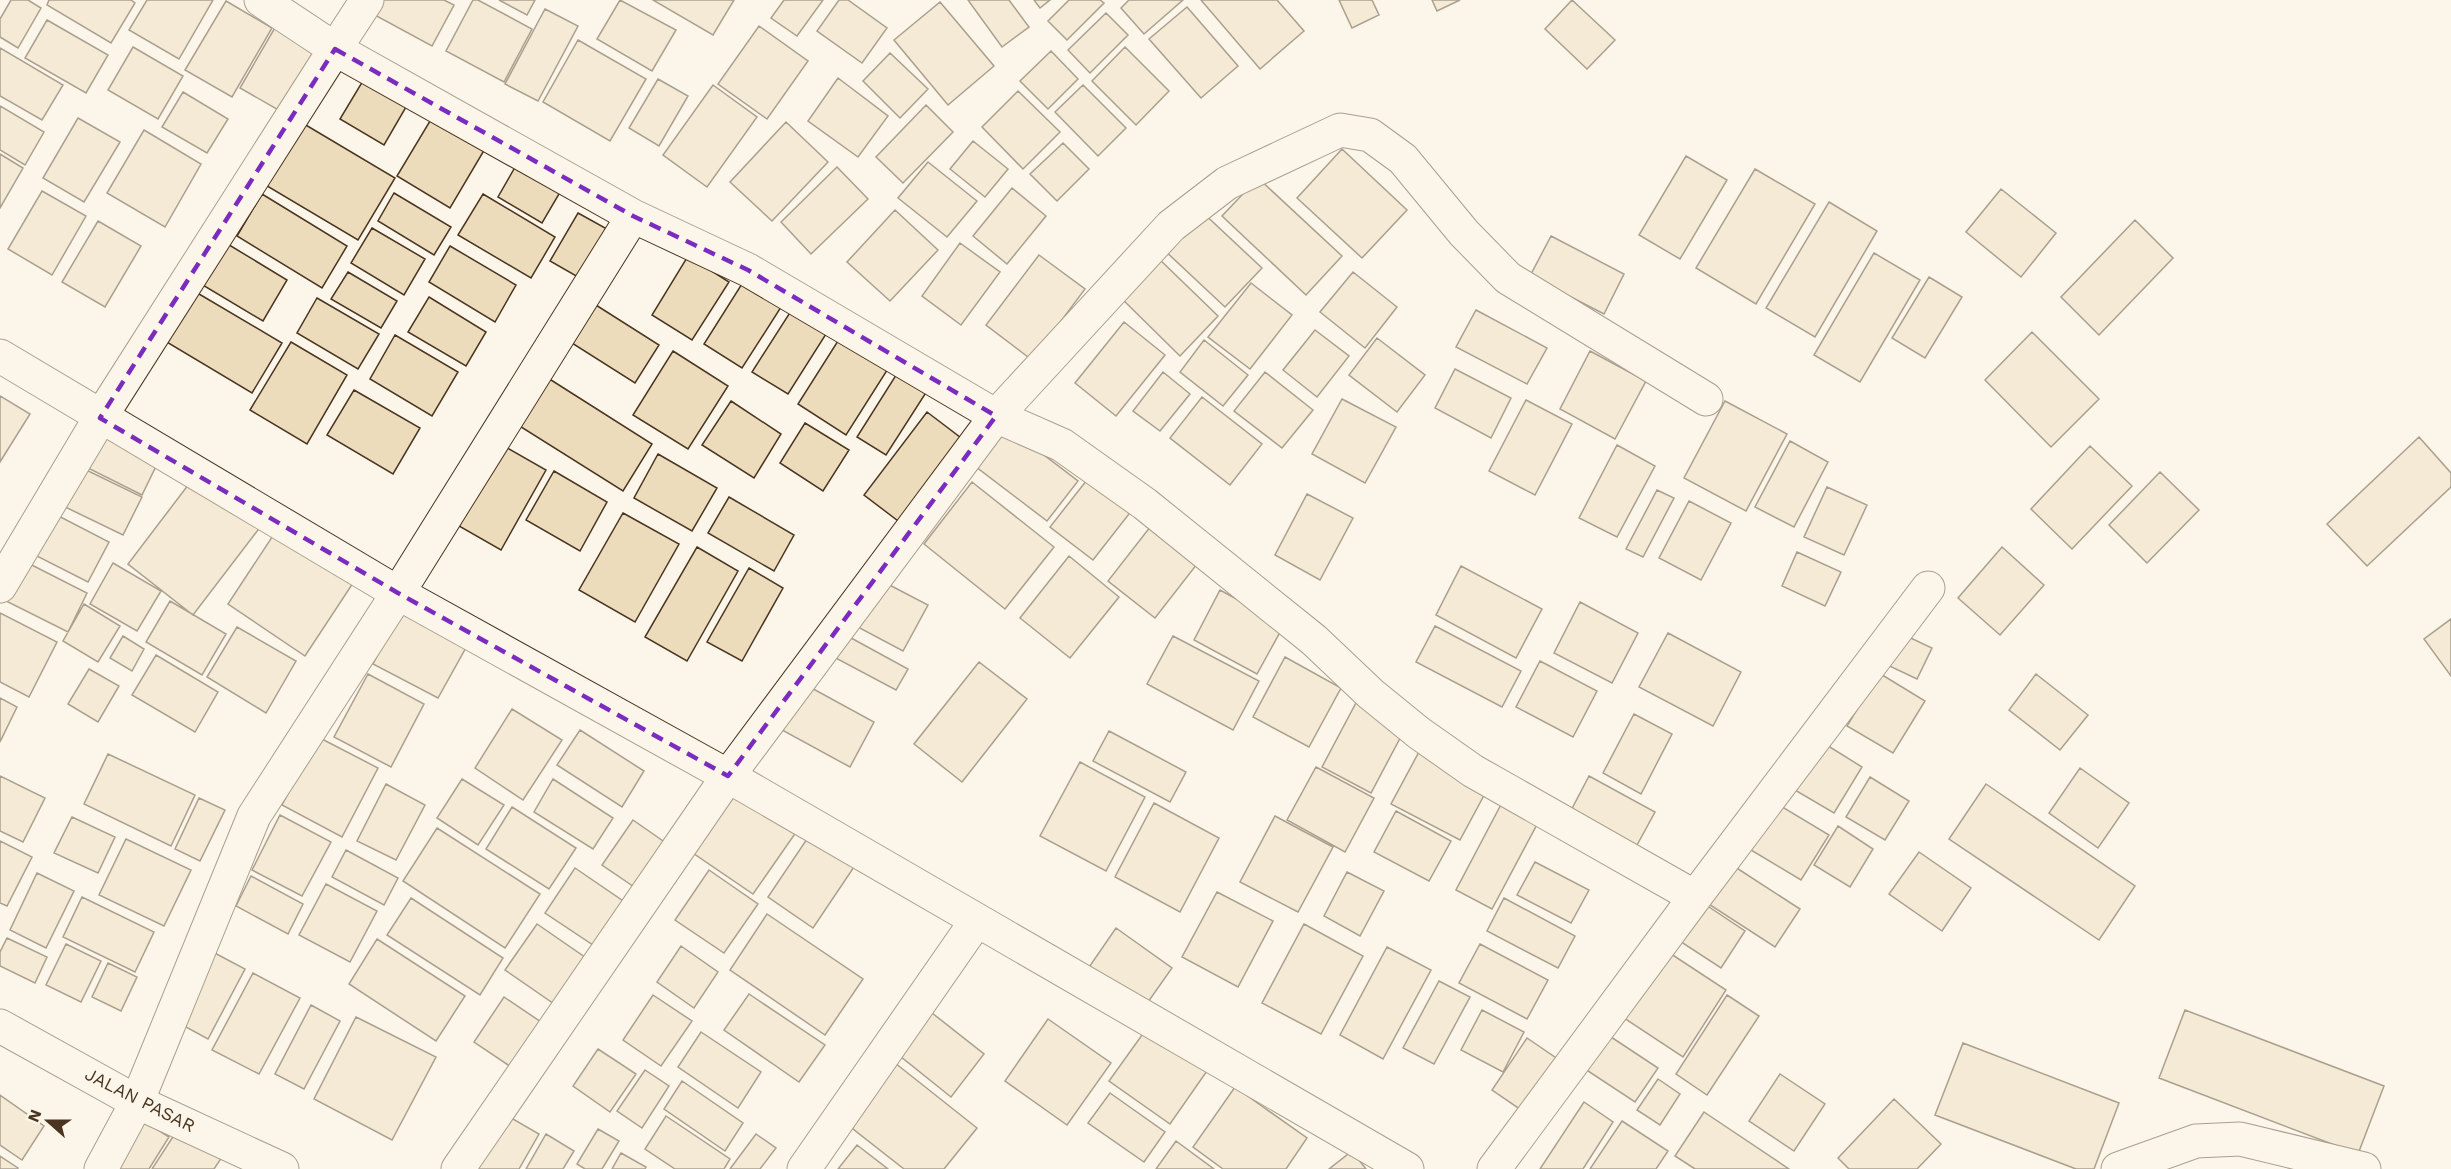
<svg xmlns="http://www.w3.org/2000/svg" width="2451" height="1169" viewBox="0 0 2451 1169" font-family="'Work Sans',sans-serif">
	<rect width="100%" height="100%" fill="#fbf6e9"/>
	<path fill="#ecdcbc" stroke="#4a3520" stroke-width="1.5" d="M 11,0 L 28,0 L 41,8 L 18,48 L 0,37 L 0,19 Z
		M 49,0 L 131,0 L 135,3 L 111,43 L 47,5 Z
		M 147,0 L 213,0 L 179,59 L 129,30 Z
		M 378,0 L 444,0 L 454,5 L 432,46 L 371,13 Z
		M 473,0 L 478,0 L 532,29 L 504,82 L 446,51 Z
		M 499,0 L 535,0 L 527,15 Z
		M 620,0 L 676,30 L 652,71 L 597,39 Z
		M 653,0 L 734,0 L 713,35 Z
		M 784,0 L 823,0 L 797,36 L 771,18 Z
		M 839,0 L 848,0 L 887,28 L 862,63 L 817,31 Z
		M 968,0 L 1009,0 L 1029,27 L 1002,47 Z
		M 1034,0 L 1050,0 L 1040,8 Z
		M 1069,0 L 1100,0 L 1104,3 L 1067,40 L 1048,21 Z
		M 1129,0 L 1183,0 L 1144,34 L 1121,8 Z
		M 1201,0 L 1277,0 L 1304,31 L 1260,69 Z
		M 1339,0 L 1372,0 L 1379,15 L 1352,28 Z
		M 1432,0 L 1460,0 L 1437,11 Z
		M 1572,0 L 1615,40 L 1587,69 L 1545,29 Z
		M 226,1 L 272,28 L 232,97 L 185,70 Z
		M 940,2 L 994,66 L 948,105 L 894,40 Z
		M 1187,7 L 1238,66 L 1201,98 L 1149,39 Z
		M 545,9 L 578,26 L 538,101 L 505,84 Z
		M 1106,13 L 1128,35 L 1090,73 L 1068,50 Z
		M 280,19 L 329,48 L 289,116 L 240,88 Z
		M 47,20 L 108,55 L 86,93 L 25,58 Z
		M 759,26 L 808,61 L 767,119 L 718,84 Z
		M 578,40 L 646,79 L 610,141 L 543,102 Z
		M 133,47 L 183,76 L 158,119 L 108,90 Z
		M 1125,47 L 1169,91 L 1136,125 L 1092,81 Z
		M 0,48 L 63,85 L 42,120 L 0,96 Z
		M 1051,51 L 1078,79 L 1048,109 L 1020,81 Z
		M 890,53 L 928,89 L 900,118 L 863,81 Z
		M 370,69 L 413,95 L 384,145 L 340,119 Z
		M 838,78 L 888,116 L 858,157 L 808,121 Z
		M 658,79 L 688,96 L 659,146 L 629,128 Z
		M 713,85 L 757,117 L 707,187 L 663,155 Z
		M 1083,85 L 1126,128 L 1098,156 L 1055,112 Z
		M 1018,91 L 1060,132 L 1023,169 L 982,127 Z
		M 183,92 L 228,119 L 207,153 L 162,127 Z
		M 926,105 L 953,132 L 903,183 L 876,157 Z
		M 0,106 L 44,132 L 25,165 L 0,150 Z
		M 436,111 L 489,142 L 450,208 L 397,176 Z
		M 78,118 L 120,142 L 84,202 L 43,178 Z
		M 294,118 L 395,178 L 358,240 L 257,180 Z
		M 786,122 L 828,162 L 772,221 L 730,182 Z
		M 144,130 L 201,164 L 165,227 L 107,193 Z
		M 973,141 L 1008,169 L 985,197 L 950,169 Z
		M 1063,143 L 1089,169 L 1057,201 L 1030,174 Z
		M 1342,149 L 1407,210 L 1362,258 L 1297,198 Z
		M 0,154 L 23,168 L 0,208 Z
		M 522,155 L 566,182 L 542,223 L 498,197 Z
		M 1686,156 L 1727,180 L 1680,259 L 1639,235 Z
		M 928,162 L 977,201 L 947,237 L 898,198 Z
		M 837,167 L 868,199 L 811,254 L 781,222 Z
		M 1755,169 L 1815,204 L 1756,304 L 1696,268 Z
		M 1258,178 L 1342,256 L 1306,295 L 1222,216 Z
		M 1012,188 L 1046,216 L 1007,264 L 973,236 Z
		M 2001,189 L 2056,233 L 2021,277 L 1966,232 Z
		M 42,191 L 86,216 L 52,275 L 8,249 Z
		M 394,193 L 451,227 L 434,255 L 378,221 Z
		M 262,194 L 347,246 L 322,288 L 237,236 Z
		M 483,194 L 555,237 L 531,278 L 458,235 Z
		M 1829,202 L 1877,231 L 1815,337 L 1766,308 Z
		M 1199,209 L 1262,268 L 1225,307 L 1162,248 Z
		M 895,210 L 938,250 L 890,301 L 847,262 Z
		M 578,213 L 607,229 L 578,277 L 550,261 Z
		M 2135,220 L 2173,258 L 2099,335 L 2061,297 Z
		M 98,221 L 141,246 L 105,307 L 62,282 Z
		M 372,228 L 425,259 L 404,295 L 351,263 Z
		M 1551,236 L 1624,274 L 1604,314 L 1530,276 Z
		M 221,240 L 287,280 L 263,321 L 196,281 Z
		M 960,243 L 1000,272 L 961,325 L 922,296 Z
		M 450,246 L 516,285 L 495,322 L 429,282 Z
		M 1874,253 L 1920,280 L 1860,382 L 1814,355 Z
		M 1039,255 L 1085,289 L 1032,360 L 986,325 Z
		M 1155,255 L 1218,316 L 1180,356 L 1117,294 Z
		M 688,256 L 729,282 L 692,340 L 652,315 Z
		M 348,272 L 397,301 L 381,328 L 331,299 Z
		M 1353,272 L 1397,307 L 1365,348 L 1320,312 Z
		M 1929,277 L 1962,297 L 1925,358 L 1892,338 Z
		M 745,279 L 783,304 L 742,368 L 704,344 Z
		M 1251,283 L 1292,315 L 1250,369 L 1208,337 Z
		M 194,291 L 282,343 L 252,393 L 165,341 Z
		M 429,297 L 486,332 L 466,366 L 408,332 Z
		M 317,298 L 379,334 L 358,369 L 297,333 Z
		M 588,300 L 659,345 L 635,383 L 564,338 Z
		M 798,300 L 833,323 L 788,394 L 752,372 Z
		M 1476,310 L 1547,348 L 1527,384 L 1456,347 Z
		M 1124,322 L 1165,355 L 1116,416 L 1075,383 Z
		M 1315,330 L 1349,356 L 1317,397 L 1283,370 Z
		M 2032,332 L 2099,399 L 2051,447 L 1985,380 Z
		M 843,333 L 891,364 L 846,435 L 798,404 Z
		M 395,335 L 458,372 L 432,416 L 370,379 Z
		M 1377,338 L 1425,375 L 1397,412 L 1349,375 Z
		M 1204,340 L 1248,375 L 1223,406 L 1180,372 Z
		M 291,342 L 347,375 L 307,444 L 250,410 Z
		M 673,351 L 728,386 L 688,449 L 633,415 Z
		M 1590,351 L 1646,381 L 1615,439 L 1560,409 Z
		M 1455,369 L 1511,398 L 1491,438 L 1435,408 Z
		M 898,372 L 927,391 L 886,455 L 857,437 Z
		M 1163,372 L 1190,394 L 1160,431 L 1133,411 Z
		M 1265,372 L 1313,410 L 1282,448 L 1234,411 Z
		M 540,373 L 652,444 L 623,491 L 510,420 Z
		M 354,390 L 420,428 L 393,474 L 327,435 Z
		M 0,396 L 30,414 L 0,462 Z
		M 1202,397 L 1262,444 L 1230,485 L 1170,438 Z
		M 1342,399 L 1396,427 L 1365,483 L 1312,454 Z
		M 1526,400 L 1572,424 L 1535,495 L 1489,471 Z
		M 731,401 L 781,434 L 754,478 L 702,445 Z
		M 1725,401 L 1787,434 L 1746,511 L 1684,478 Z
		M 927,412 L 969,444 L 906,527 L 864,495 Z
		M 998,420 L 1078,481 L 1047,521 L 967,460 Z
		M 805,423 L 849,450 L 823,491 L 780,463 Z
		M 105,430 L 160,458 L 142,495 L 86,467 Z
		M 2419,437 L 2451,473 L 2451,487 L 2367,566 L 2327,524 Z
		M 1790,441 L 1828,462 L 1794,527 L 1755,507 Z
		M 1617,445 L 1655,466 L 1617,537 L 1579,518 Z
		M 504,446 L 546,470 L 501,550 L 459,526 Z
		M 2090,446 L 2132,486 L 2072,549 L 2031,509 Z
		M 658,454 L 717,488 L 692,531 L 634,498 Z
		M 76,465 L 142,497 L 123,535 L 57,503 Z
		M 554,471 L 607,502 L 580,551 L 526,520 Z
		M 1094,471 L 1136,505 L 1093,560 L 1050,527 Z
		M 2160,472 L 2199,510 L 2147,563 L 2109,525 Z
		M 195,476 L 261,526 L 193,615 L 128,564 Z
		M 972,482 L 1054,547 L 1005,609 L 924,544 Z
		M 1827,487 L 1867,505 L 1844,555 L 1804,537 Z
		M 1657,490 L 1674,498 L 1643,557 L 1626,549 Z
		M 1307,494 L 1353,518 L 1320,580 L 1275,555 Z
		M 729,497 L 794,535 L 774,571 L 708,533 Z
		M 1689,501 L 1731,523 L 1701,580 L 1659,558 Z
		M 47,510 L 109,542 L 88,582 L 27,551 Z
		M 623,513 L 679,544 L 635,622 L 579,590 Z
		M 1154,522 L 1201,559 L 1155,618 L 1108,581 Z
		M 280,525 L 357,577 L 305,656 L 228,604 Z
		M 697,547 L 738,571 L 687,661 L 645,637 Z
		M 2002,547 L 2044,585 L 2000,635 L 1958,598 Z
		M 1797,552 L 1841,572 L 1825,606 L 1782,586 Z
		M 1069,556 L 1119,597 L 1070,658 L 1020,618 Z
		M 18,558 L 87,593 L 68,632 L 0,598 Z
		M 113,563 L 161,591 L 137,631 L 90,604 Z
		M 1461,566 L 1542,609 L 1516,658 L 1436,615 Z
		M 749,568 L 783,588 L 742,661 L 707,642 Z
		M 878,579 L 928,605 L 903,651 L 854,625 Z
		M 1220,590 L 1284,625 L 1257,674 L 1194,640 Z
		M 170,601 L 226,634 L 202,675 L 146,642 Z
		M 1580,602 L 1638,633 L 1612,683 L 1554,653 Z
		M 84,604 L 120,626 L 98,662 L 63,641 Z
		M 402,609 L 468,644 L 438,698 L 373,664 Z
		M 0,613 L 57,642 L 29,697 L 0,682 Z
		M 2451,619 L 2451,676 L 2424,639 Z
		M 1435,626 L 1521,671 L 1502,707 L 1416,662 Z
		M 237,627 L 296,661 L 266,713 L 207,677 Z
		M 1898,632 L 1932,648 L 1917,679 L 1883,663 Z
		M 842,633 L 908,669 L 896,690 L 830,655 Z
		M 1668,633 L 1741,672 L 1713,726 L 1639,687 Z
		M 123,636 L 144,649 L 132,671 L 110,658 Z
		M 1173,636 L 1259,681 L 1233,730 L 1147,684 Z
		M 156,655 L 218,692 L 195,732 L 132,695 Z
		M 1285,657 L 1341,688 L 1309,747 L 1253,717 Z
		M 1540,661 L 1597,691 L 1573,737 L 1516,707 Z
		M 979,662 L 1027,699 L 962,782 L 914,744 Z
		M 89,669 L 119,686 L 98,722 L 68,704 Z
		M 1879,673 L 1925,701 L 1893,753 L 1847,726 Z
		M 368,674 L 424,704 L 391,767 L 334,737 Z
		M 2036,674 L 2088,715 L 2060,750 L 2009,710 Z
		M 806,685 L 874,722 L 850,767 L 782,730 Z
		M 0,698 L 17,707 L 0,742 Z
		M 1357,701 L 1406,727 L 1371,793 L 1322,767 Z
		M 512,709 L 562,740 L 523,800 L 475,768 Z
		M 1634,714 L 1672,734 L 1641,794 L 1603,773 Z
		M 580,730 L 644,771 L 622,807 L 557,765 Z
		M 1109,731 L 1186,772 L 1170,802 L 1093,761 Z
		M 318,737 L 378,768 L 342,837 L 282,805 Z
		M 1817,739 L 1862,767 L 1834,813 L 1788,786 Z
		M 1420,750 L 1489,786 L 1460,840 L 1391,804 Z
		M 108,754 L 195,795 L 171,846 L 84,804 Z
		M 1080,762 L 1145,797 L 1106,871 L 1040,836 Z
		M 1316,767 L 1374,798 L 1345,852 L 1287,820 Z
		M 2080,768 L 2129,803 L 2098,848 L 2049,813 Z
		M 0,776 L 45,798 L 23,842 L 0,831 Z
		M 1589,776 L 1655,812 L 1631,856 L 1565,822 Z
		M 1870,777 L 1909,801 L 1885,840 L 1846,817 Z
		M 462,779 L 504,805 L 478,845 L 437,818 Z
		M 553,779 L 613,818 L 593,849 L 534,812 Z
		M 732,782 L 799,828 L 753,894 L 687,849 Z
		M 386,784 L 425,805 L 396,860 L 357,841 Z
		M 1986,784 L 2135,886 L 2099,940 L 1949,839 Z
		M 1505,797 L 1541,817 L 1492,909 L 1456,890 Z
		M 199,798 L 225,810 L 200,861 L 175,849 Z
		M 1774,802 L 1829,835 L 1801,880 L 1746,847 Z
		M 1154,803 L 1219,838 L 1180,912 L 1115,877 Z
		M 512,807 L 576,848 L 549,889 L 486,849 Z
		M 1396,811 L 1451,841 L 1429,881 L 1374,852 Z
		M 280,815 L 331,842 L 302,896 L 252,870 Z
		M 1275,816 L 1333,847 L 1298,912 L 1240,882 Z
		M 72,817 L 115,837 L 98,873 L 54,853 Z
		M 633,820 L 673,848 L 643,893 L 602,865 Z
		M 1838,826 L 1873,849 L 1850,887 L 1814,865 Z
		M 437,828 L 540,894 L 505,948 L 403,881 Z
		M 809,836 L 854,867 L 813,928 L 768,897 Z
		M 126,839 L 191,870 L 164,926 L 99,895 Z
		M 0,841 L 32,857 L 7,906 L 0,903 Z
		M 346,850 L 398,878 L 384,905 L 332,877 Z
		M 1919,852 L 1971,888 L 1942,931 L 1889,894 Z
		M 1535,862 L 1589,890 L 1571,923 L 1517,895 Z
		M 1729,863 L 1800,909 L 1775,947 L 1704,901 Z
		M 575,868 L 629,905 L 599,949 L 545,913 Z
		M 709,870 L 758,904 L 724,953 L 675,920 Z
		M 1347,872 L 1384,891 L 1360,936 L 1324,916 Z
		M 37,873 L 74,891 L 46,948 L 10,930 Z
		M 251,876 L 303,904 L 288,934 L 236,906 Z
		M 326,884 L 377,911 L 350,962 L 299,935 Z
		M 1217,892 L 1273,921 L 1238,987 L 1182,957 Z
		M 82,897 L 154,932 L 135,972 L 63,937 Z
		M 411,898 L 503,958 L 480,995 L 387,935 Z
		M 1504,898 L 1575,936 L 1558,968 L 1487,931 Z
		M 1697,899 L 1745,931 L 1721,968 L 1672,936 Z
		M 767,914 L 863,979 L 825,1035 L 730,970 Z
		M 537,924 L 592,962 L 560,1008 L 505,970 Z
		M 1304,924 L 1363,956 L 1321,1034 L 1262,1003 Z
		M 1116,928 L 1172,968 L 1141,1012 L 1085,973 Z
		M 7,938 L 47,957 L 35,983 L 0,966 L 0,952 Z
		M 377,939 L 465,996 L 436,1041 L 349,984 Z
		M 66,944 L 101,961 L 81,1002 L 46,985 Z
		M 1480,944 L 1548,980 L 1527,1019 L 1459,983 Z
		M 681,946 L 718,972 L 694,1008 L 657,982 Z
		M 1387,947 L 1431,970 L 1383,1059 L 1340,1035 Z
		M 1662,948 L 1726,990 L 1683,1057 L 1618,1014 Z
		M 209,950 L 245,969 L 208,1039 L 173,1020 Z
		M 108,963 L 137,977 L 121,1011 L 92,997 Z
		M 253,973 L 300,998 L 259,1074 L 212,1050 Z
		M 1439,981 L 1470,997 L 1434,1064 L 1403,1048 Z
		M 749,994 L 825,1045 L 799,1082 L 724,1030 Z
		M 653,995 L 692,1021 L 661,1066 L 623,1040 Z
		M 1727,995 L 1759,1016 L 1707,1095 L 1676,1074 Z
		M 504,997 L 547,1026 L 517,1071 L 474,1042 Z
		M 311,1005 L 340,1021 L 304,1089 L 275,1074 Z
		M 927,1009 L 984,1054 L 951,1097 L 895,1052 Z
		M 1482,1010 L 1524,1032 L 1503,1072 L 1461,1050 Z
		M 2185,1010 L 2384,1086 L 2358,1154 L 2159,1078 Z
		M 356,1017 L 436,1057 L 392,1140 L 314,1099 Z
		M 1048,1019 L 1111,1063 L 1067,1125 L 1005,1081 Z
		M 1147,1028 L 1207,1071 L 1170,1124 L 1109,1081 Z
		M 701,1032 L 761,1072 L 738,1108 L 678,1067 Z
		M 1608,1035 L 1658,1068 L 1635,1102 L 1585,1069 Z
		M 1527,1038 L 1565,1064 L 1530,1116 L 1492,1090 Z
		M 1963,1043 L 2119,1103 L 2094,1169 L 2076,1169 L 1935,1115 Z
		M 598,1049 L 636,1074 L 610,1112 L 573,1086 Z
		M 895,1063 L 977,1128 L 944,1169 L 904,1169 L 848,1125 Z
		M 645,1070 L 669,1086 L 642,1128 L 617,1111 Z
		M 1780,1074 L 1825,1104 L 1794,1151 L 1749,1121 Z
		M 1658,1079 L 1680,1094 L 1660,1125 L 1637,1110 Z
		M 682,1081 L 743,1123 L 725,1151 L 664,1109 Z
		M 1235,1087 L 1307,1138 L 1286,1169 L 1223,1169 L 1193,1147 Z
		M 1110,1093 L 1165,1132 L 1144,1162 L 1088,1123 Z
		M 0,1095 L 44,1126 L 22,1160 L 0,1145 Z
		M 1894,1099 L 1941,1144 L 1917,1169 L 1849,1169 L 1838,1158 Z
		M 1584,1102 L 1613,1122 L 1583,1169 L 1540,1169 Z
		M 501,1112 L 539,1134 L 519,1169 L 478,1169 L 471,1165 Z
		M 1704,1112 L 1789,1169 L 1695,1169 L 1675,1156 Z
		M 666,1116 L 730,1159 L 724,1169 L 675,1169 L 645,1149 Z
		M 138,1117 L 169,1137 L 149,1169 L 107,1169 Z
		M 1622,1121 L 1668,1151 L 1656,1169 L 1590,1169 Z
		M 178,1129 L 222,1157 L 214,1169 L 152,1169 Z
		M 598,1129 L 619,1141 L 602,1169 L 585,1169 L 577,1164 Z
		M 546,1134 L 574,1151 L 563,1169 L 526,1169 Z
		M 756,1134 L 776,1148 L 760,1169 L 730,1169 Z
		M 1176,1141 L 1214,1169 L 1156,1169 Z
		M 857,1145 L 888,1169 L 838,1169 Z
		M 1352,1151 L 1366,1169 L 1329,1169 Z
		M 621,1153 L 646,1167 L 645,1169 L 612,1169 Z
		M 0,1156 L 18,1168 L 17,1169 L 0,1169 Z"/>
	<g fill="none" stroke-linecap="round" stroke-linejoin="round">
		<defs>
			<path id="street" d="M 367,0 L 335,49 L 633,216 L 748,270 L 996,416 L 1062,445 L 1145,504 L 1314,640 L 1371,694 L 1419,733 L 1473,771 L 1695,897
				M 0,356 L 398,593 L 728,776 L 1407,1169
				M 0,586 L 100,418 L 335,49 L 261,0
				M 101,1169 L 137,1102 L 254,816 L 398,593 L 633,216
				M 458,1169 L 728,776 L 996,416 L 1171,226 L 1227,183 L 1340,130 L 1370,135 L 1403,159 L 1464,233 L 1508,278 L 1706,399
				M 804,1169 L 977,920
				M 1494,1169 L 1695,897 L 1928,588
				M 2118,1169 L 2196,1141 L 2240,1139 L 2364,1169"/>
			<path id="secondary" d="M 0,1026 L 137,1102 L 282,1169"/>
		</defs>
		<use href="#street" stroke="#4a3520" stroke-width="35"/>
		<use href="#secondary" stroke="#4a3520" stroke-width="35"/>
		<use href="#street" stroke="#fbf6e9" stroke-width="33"/>
		<use href="#secondary" stroke="#fbf6e9" stroke-width="33"/>
	</g>
	<path d="M0 0H2451V1169H0ZM 335,49 L 633,216 L 748,270 L 996,416 L 728,776 L 398,593 L 100,418 Z" fill="#fbf6e9" fill-opacity=".55" fill-rule="evenodd"/>
	<path fill="none" stroke="#7b2cbf" stroke-width="4.5" stroke-dasharray="12 8" stroke-linejoin="round" d="M 335,49 L 633,216 L 748,270 L 996,416 L 728,776 L 398,593 L 100,418 Z"/>
	<g text-anchor="middle" stroke-width="4.5" stroke-linejoin="round" paint-order="stroke">
		<g font-size="18" fill="#4a3520" stroke="#fbf6e9">
			<text transform="translate(140 1100) rotate(27)" y="6">JALAN PASAR</text>
		</g>
	</g>
	<g transform="translate(48 1121) rotate(291)" stroke="#fbf6e9" stroke-width="4.5" paint-order="stroke">
	<path d="M0-4.5L10 22L0 15L-10 22Z" fill="#4a3520"/>
	<text y="-9" font-size="16" font-weight="bold" text-anchor="middle" fill="#4a3520">N</text>
	</g>
</svg>
